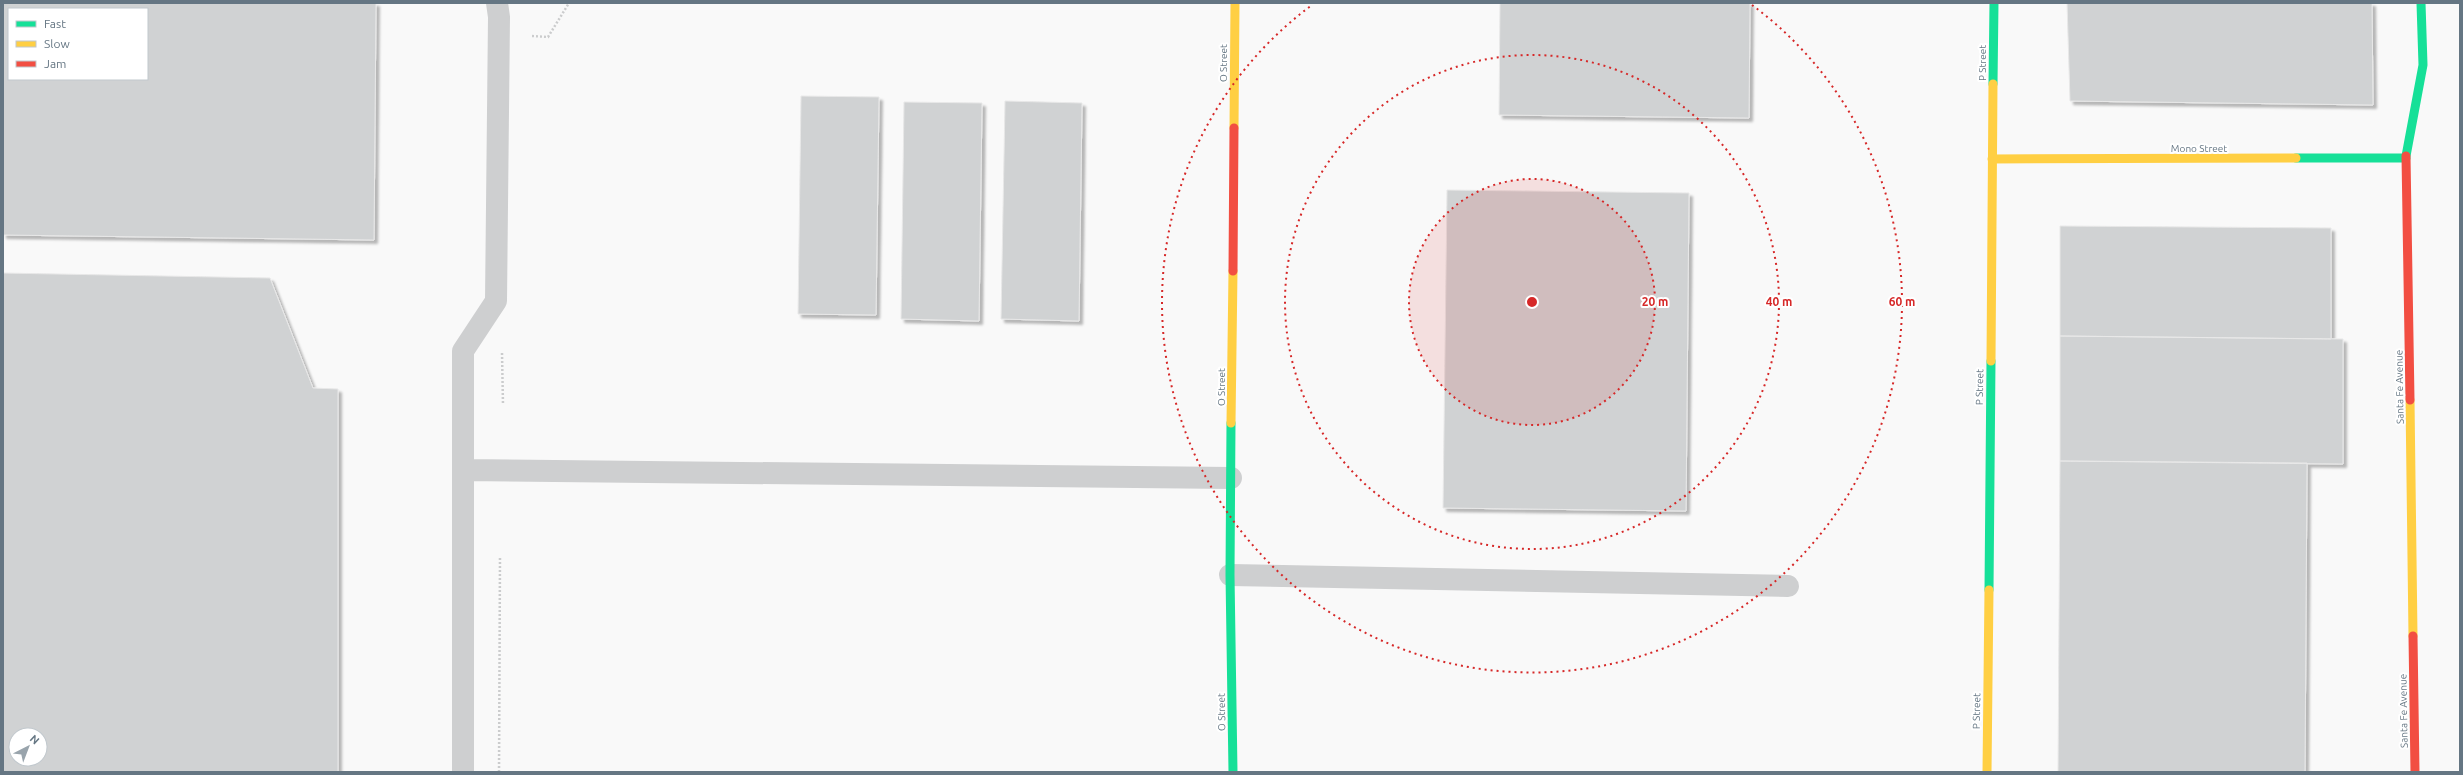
<svg xmlns="http://www.w3.org/2000/svg" width="2463" height="775" viewBox="0 0 2463 775" font-family="Ubuntu,sans-serif">
	<defs>
		<filter id="shadow"><feDropShadow dx="3.5" dy="3.5" stdDeviation="1" flood-color="#0004"/></filter>
	</defs>
	<rect width="100%" height="100%" fill="#f9f9f9"/>
	<path fill="#d0d2d3" stroke="#e8e8e8" fill-rule="evenodd" filter="url(#shadow)" d="M 3,3 L 376,3 L 374,240 L 3,235 ZM 9,9 L 147,9 L 147,79 L 9,79 Z
		M 1500,3 L 1750,3 L 1749,118 L 1499,115 Z
		M 2067,3 L 2372,3 L 2373,105 L 2070,101 Z
		M 801,96 L 879,97 L 876,315 L 798,314 Z
		M 1005,101 L 1082,103 L 1079,321 L 1001,319 Z
		M 904,102 L 982,103 L 979,321 L 901,319 Z
		M 1447,190 L 1689,193 L 1686,511 L 1443,508 Z
		M 2060,226 L 2331,228 L 2331,339 L 2060,336 Z
		M 3,273 L 270,278 L 313,388 L 338,389 L 338,772 L 3,772 ZM 16,735 L 40,735 L 40,759 L 16,759 Z
		M 2060,336 L 2343,339 L 2343,464 L 2060,461 Z
		M 2060,461 L 2307,463 L 2305,772 L 2058,772 Z"/>
	<g fill="none" stroke-linecap="round" stroke-linejoin="round">
		<path stroke="#cbcccd" stroke-width="2.5" stroke-dasharray="2 2" stroke-linecap="butt" d="M 532,36 L 548,37 L 569,3
			M 502,353 L 503,405
			M 499,772 L 500,556"/>
		<path stroke="#cecfd0" stroke-width="22" d="M 464,470 L 1231,478
			M 1230,575 L 1788,586
			M 463,772 L 463,351 L 496,301 L 499,17 L 497,3"/>
		<path stroke="#16e098" stroke-width="9" d="M 1993,84 L 1994,3
			M 2406,156 L 2423,65 L 2421,3
			M 2296,158 L 2406,158
			M 1231,423 L 1230,575 L 1233,772
			M 1989,590 L 1991,361"/>
		<path stroke="#ffcf43" stroke-width="9" d="M 1234,128 L 1235,3
			M 1992,159 L 2296,158
			M 1991,361 L 1993,84
			M 2410,400 L 2413,636
			M 1231,423 L 1233,271
			M 1987,772 L 1989,590"/>
		<path stroke="#f24e42" stroke-width="9" d="M 2406,156 L 2410,400
			M 1233,271 L 1234,128
			M 2413,636 L 2415,772"/>
	</g>
	<circle cx="1532" cy="302" r="123" fill="#d62828" fill-opacity=".12"/>
	<g fill="none" stroke="#d62828" stroke-width="2" stroke-dasharray="2 4">
		<circle cx="1532" cy="302" r="123"/>
		<circle cx="1532" cy="302" r="247"/>
		<path d="M1752 5A370 370 0 1 1 1312 5"/>
	</g>
	<g text-anchor="middle" stroke-width="4" stroke-linejoin="round" paint-order="stroke">
		<g font-size="10" fill="#657683" stroke="#fff">
			<text transform="translate(1223 63) rotate(-90)" y="4">O Street</text>
			<text transform="translate(1982 63) rotate(-90)" y="4">P Street</text>
			<text x="2199" y="152">Mono Street</text>
			<text transform="translate(1221 387) rotate(-90)" y="4">O Street</text>
			<text transform="translate(1979 387) rotate(-89)" y="4">P Street</text>
			<text transform="translate(2399 387) rotate(-91)" y="4">Santa Fe Avenue</text>
			<text transform="translate(1976 711) rotate(-89)" y="4">P Street</text>
			<text transform="translate(2403 711) rotate(-91)" y="4">Santa Fe Avenue</text>
			<text transform="translate(1221 712) rotate(-91)" y="4">O Street</text>
		</g>
	</g>
	<circle cx="1532" cy="302" r="6" fill="#d62828" stroke="#fff" stroke-width="2"/>
	<g font-size="12" text-anchor="middle" font-weight="bold" fill="#d62828" stroke="#fff" stroke-width="4" stroke-linejoin="round" paint-order="stroke">
		<text x="1655" y="306">20 m</text>
		<text x="1779" y="306">40 m</text>
		<text x="1902" y="306">60 m</text>
	</g>
	<rect width="2463" height="775" fill="none" stroke="#657683" stroke-width="8"/>
	<rect x="8" y="8" width="140" height="72" fill="#ffffff" stroke="#c1c8cd"/>
	<rect x="16" y="21" width="20" height="6" fill="#16e098" stroke="#c1c8cd"/>
	<text x="44" y="28" font-size="12" fill="#657683">Fast</text>
	<rect x="16" y="41" width="20" height="6" fill="#ffcf43" stroke="#c1c8cd"/>
	<text x="44" y="48" font-size="12" fill="#657683">Slow</text>
	<rect x="16" y="61" width="20" height="6" fill="#f24e42" stroke="#c1c8cd"/>
	<text x="44" y="68" font-size="12" fill="#657683">Jam</text>
	<g transform="translate(28 747) rotate(42)"><circle r="19" fill="#ffffff" stroke="#c1c8cd"/>
	<path d="M0-3L7 15L0 10L-7 15Z" fill="#99a4ac"/>
	<text y="-6" font-size="11" font-weight="bold" text-anchor="middle" fill="#657683">N</text>
	</g>
</svg>
